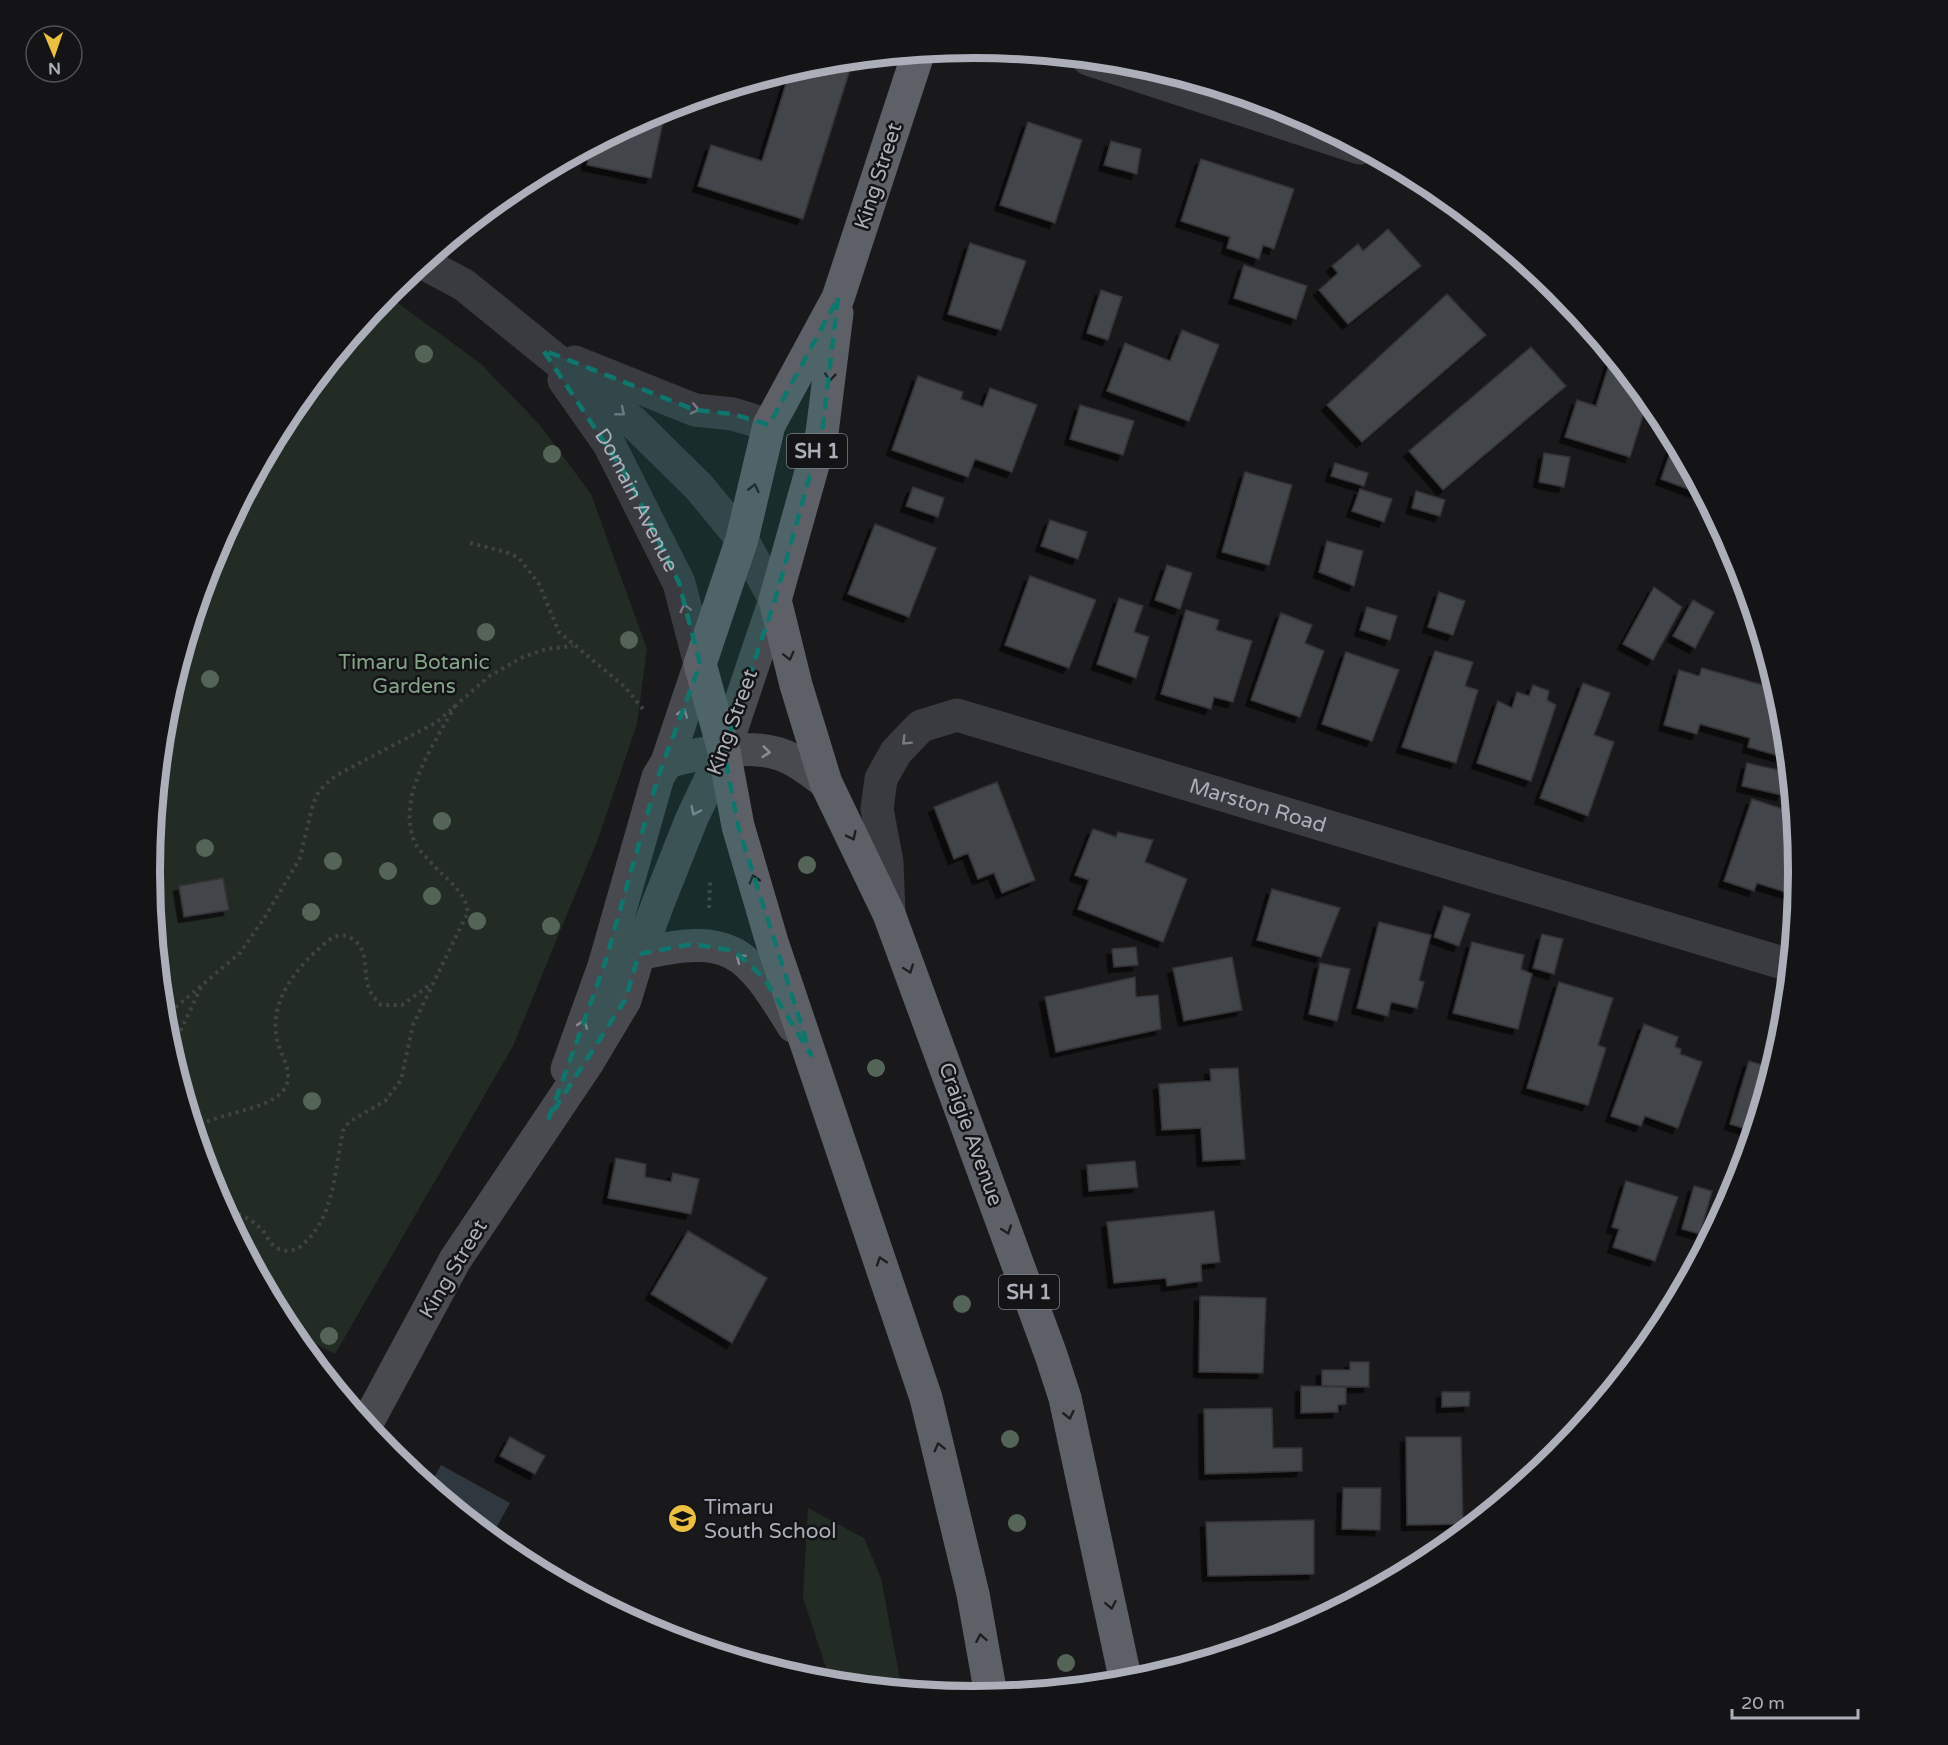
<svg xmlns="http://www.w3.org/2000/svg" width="1948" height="1745" viewBox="0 0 1948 1745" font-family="'Varela Round',sans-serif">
	<defs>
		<filter id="shadow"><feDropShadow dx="-5.5" dy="5.5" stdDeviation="0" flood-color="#0009"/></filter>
	</defs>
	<rect width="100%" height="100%" fill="#19191b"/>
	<path fill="#232b25" d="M 387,295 L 481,364 L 539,424 L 591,494 L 647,649 L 637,724 L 598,839 L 513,1046 L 335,1354 L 288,1329 L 212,1188 L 165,1033 L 150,872 L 165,711 L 212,557 L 289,414 Z
		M 808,1508 L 864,1538 L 881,1578 L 902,1690 L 831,1683 L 803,1598 Z"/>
	<path fill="#2f373f" d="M 441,1465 L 510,1503 L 495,1530 L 459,1511 L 429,1487 Z"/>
	<path fill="#434448" stroke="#343337" stroke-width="1.5" filter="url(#shadow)" d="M 853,60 L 803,219 L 698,186 L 711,145 L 762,161 L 790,71 L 813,64 Z
		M 666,108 L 651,178 L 587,165 L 590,147 Z
		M 1028,122 L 1082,140 L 1055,223 L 1000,205 Z
		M 1111,141 L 1141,149 L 1137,174 L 1104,165 Z
		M 1201,159 L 1294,189 L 1274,249 L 1263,245 L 1259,259 L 1227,248 L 1230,237 L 1181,221 Z
		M 1388,229 L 1421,266 L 1348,324 L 1319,290 L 1338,273 L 1332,266 L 1358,244 L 1363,251 Z
		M 970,243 L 1026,261 L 1001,330 L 948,314 Z
		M 1244,265 L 1307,286 L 1296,319 L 1234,298 Z
		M 1101,290 L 1122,297 L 1108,340 L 1087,333 Z
		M 1447,294 L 1486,335 L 1362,442 L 1327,405 Z
		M 1182,330 L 1219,345 L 1189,421 L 1107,391 L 1125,343 L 1170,361 Z
		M 1531,347 L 1566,386 L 1443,490 L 1409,451 Z
		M 1612,356 L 1648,400 L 1630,457 L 1565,437 L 1577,400 L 1596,406 Z
		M 918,376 L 963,392 L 961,399 L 983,407 L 990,388 L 1037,405 L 1012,472 L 975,459 L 968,477 L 892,450 Z
		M 1080,405 L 1134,421 L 1123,455 L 1070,439 Z
		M 1674,442 L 1702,494 L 1661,479 Z
		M 1544,453 L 1570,457 L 1564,487 L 1539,482 Z
		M 1335,463 L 1368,473 L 1364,486 L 1331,476 Z
		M 1245,472 L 1292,485 L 1269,565 L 1222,552 Z
		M 913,487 L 944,498 L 938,517 L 906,506 Z
		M 1360,489 L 1392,499 L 1384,522 L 1352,511 Z
		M 1416,491 L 1445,500 L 1440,516 L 1412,508 Z
		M 1050,520 L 1087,532 L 1078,559 L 1041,546 Z
		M 875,524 L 936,548 L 909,617 L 848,594 Z
		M 1327,541 L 1363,551 L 1354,586 L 1319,572 Z
		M 1167,565 L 1192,573 L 1180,609 L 1155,600 Z
		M 1030,576 L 1096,600 L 1069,668 L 1005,645 Z
		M 1654,587 L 1682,607 L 1653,660 L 1623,644 Z
		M 1439,592 L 1465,601 L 1453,635 L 1428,627 Z
		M 1119,598 L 1143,606 L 1134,632 L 1149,637 L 1136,678 L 1097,664 Z
		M 1693,600 L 1714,612 L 1695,648 L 1673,636 Z
		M 1367,607 L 1397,616 L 1390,640 L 1360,630 Z
		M 1186,610 L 1219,620 L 1216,630 L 1252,641 L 1233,702 L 1214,697 L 1211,709 L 1161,694 Z
		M 1281,613 L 1312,625 L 1305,643 L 1324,651 L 1300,717 L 1251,700 Z
		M 1435,651 L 1473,662 L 1465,686 L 1478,690 L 1456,763 L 1402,747 Z
		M 1346,652 L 1399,670 L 1372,741 L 1322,724 Z
		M 1702,668 L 1766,686 L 1770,671 L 1783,712 L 1786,758 L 1748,747 L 1750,738 L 1700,724 L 1697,734 L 1664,725 L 1679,670 L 1699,676 Z
		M 1583,683 L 1610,693 L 1594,735 L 1614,742 L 1588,816 L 1540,798 Z
		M 1533,685 L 1549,691 L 1547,700 L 1556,705 L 1531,781 L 1477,763 L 1498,701 L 1512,708 L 1517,692 L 1529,696 Z
		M 1747,763 L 1787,772 L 1782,795 L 1742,786 Z
		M 997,782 L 1035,880 L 1002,893 L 994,873 L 978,879 L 968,853 L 954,859 L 934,807 Z
		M 1752,799 L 1792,812 L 1789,826 L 1794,828 L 1798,873 L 1795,895 L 1757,883 L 1754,891 L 1724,881 Z
		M 1093,829 L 1116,837 L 1118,832 L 1153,840 L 1145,862 L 1187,879 L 1163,942 L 1078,909 L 1089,880 L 1075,875 Z
		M 223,878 L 229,910 L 184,917 L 179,886 Z
		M 1272,889 L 1340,908 L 1321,957 L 1257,940 Z
		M 1444,906 L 1470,914 L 1459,946 L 1434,937 Z
		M 1379,922 L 1431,935 L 1419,980 L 1424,982 L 1417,1008 L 1391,1002 L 1388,1016 L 1357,1008 Z
		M 1542,934 L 1563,939 L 1554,974 L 1533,968 Z
		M 1472,942 L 1524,955 L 1521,969 L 1532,974 L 1518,1029 L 1453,1013 Z
		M 1136,947 L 1138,965 L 1114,967 L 1112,949 Z
		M 1232,957 L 1242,1010 L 1184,1021 L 1173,968 Z
		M 1320,963 L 1350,969 L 1337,1021 L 1309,1014 Z
		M 1135,977 L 1136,997 L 1158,995 L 1161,1029 L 1056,1052 L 1045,997 Z
		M 1559,982 L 1613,998 L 1598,1045 L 1606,1048 L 1588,1105 L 1527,1088 Z
		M 1644,1024 L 1678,1037 L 1675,1047 L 1681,1049 L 1680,1054 L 1702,1062 L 1678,1128 L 1645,1116 L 1641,1126 L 1611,1116 Z
		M 1749,1061 L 1772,1068 L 1753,1131 L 1730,1124 Z
		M 1238,1068 L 1245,1159 L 1203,1161 L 1201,1128 L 1162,1130 L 1159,1084 L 1211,1081 L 1210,1069 Z
		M 616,1158 L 646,1164 L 645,1177 L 671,1182 L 673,1173 L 699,1179 L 691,1214 L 608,1198 Z
		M 1135,1161 L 1138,1187 L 1089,1191 L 1087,1165 Z
		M 1626,1181 L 1678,1197 L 1655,1261 L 1613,1247 L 1619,1229 L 1612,1227 Z
		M 1694,1186 L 1712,1191 L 1700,1234 L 1682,1229 Z
		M 1214,1211 L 1220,1262 L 1201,1264 L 1202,1281 L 1167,1286 L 1166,1278 L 1114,1283 L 1107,1222 Z
		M 688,1231 L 767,1278 L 732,1343 L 651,1294 Z
		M 1200,1296 L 1266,1298 L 1263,1373 L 1199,1372 Z
		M 1350,1362 L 1369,1362 L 1369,1387 L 1322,1386 L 1322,1370 L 1350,1370 Z
		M 1301,1386 L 1346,1387 L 1346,1404 L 1338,1405 L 1338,1412 L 1301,1413 Z
		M 1442,1392 L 1470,1392 L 1469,1406 L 1442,1407 Z
		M 1272,1408 L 1273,1448 L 1302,1448 L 1302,1471 L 1205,1474 L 1204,1409 Z
		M 510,1437 L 545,1456 L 535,1474 L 500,1456 Z
		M 1406,1437 L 1461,1437 L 1463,1524 L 1407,1525 Z
		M 1343,1488 L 1381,1488 L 1380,1530 L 1342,1529 Z
		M 1314,1520 L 1314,1574 L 1208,1576 L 1206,1522 Z"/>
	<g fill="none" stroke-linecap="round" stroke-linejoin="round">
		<path stroke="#404247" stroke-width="4" stroke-dasharray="3 4.5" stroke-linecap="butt" d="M 470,543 L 506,552 L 519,558 L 539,584 L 559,632 L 625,687 L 643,709
			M 709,908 L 710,882
			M 164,1017 L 240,953 L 265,917 L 300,858 L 313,804 L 319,791 L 335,776 L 437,722 L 488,677 L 523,657 L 546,649 L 573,646
			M 171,1051 L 201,987
			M 194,1129 C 218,1111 269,1112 285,1088 C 294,1072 281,1056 277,1040 C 269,1002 295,969 322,946 C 331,937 342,931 354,940 C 369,952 363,970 368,986 C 370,994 376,999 381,1005 L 402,1005 L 431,984
			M 224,1210 C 240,1213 253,1220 264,1232 C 267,1237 270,1243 275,1247 C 284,1252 293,1252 301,1246 C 335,1218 334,1172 343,1131 L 349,1122 L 385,1101 L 401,1080 L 413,1025 L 468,912 C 465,892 449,881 436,868 C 429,860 420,852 415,843 C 395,797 435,743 456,704"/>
		<g stroke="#3a3b40" stroke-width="33">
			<path d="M 1088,59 L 1360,148"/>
			<path d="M 423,263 L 464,285 L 633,422 L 699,487 L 742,539 L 775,600"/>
			<path d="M 575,362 L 695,410 L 733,414 L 769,425"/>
			<path id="s1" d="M 564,380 L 609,444 L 679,583 L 700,664"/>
			<path id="s2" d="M 889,914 L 887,862 L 877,809 L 881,779 L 896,752 L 921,726 L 957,715 L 1789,965"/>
		</g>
		<path stroke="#484a50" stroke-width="33" d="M 667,762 C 702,752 758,741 791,759 C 804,765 815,775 826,783
			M 639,954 C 731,933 746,949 793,1026
			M 567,1069 L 604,966 L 658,777 L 667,762 L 700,664
			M 366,1425 L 455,1260 L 588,1062 L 625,1000 L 639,954 L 659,901 L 692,818 L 724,751 L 775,600"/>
		<path stroke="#5e6068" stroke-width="33" d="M 918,54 L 838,298 L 769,425 L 742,539 L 700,664 L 724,751 L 738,826 L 772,942 L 926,1398 L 973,1594 L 991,1695
			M 837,313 L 822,433 L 775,600 L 796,685 L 826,783 L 889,914 L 1051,1355 L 1065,1398 L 1126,1682"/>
	</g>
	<g fill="#546557">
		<circle cx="424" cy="354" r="9"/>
		<circle cx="552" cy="454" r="9"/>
		<circle cx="486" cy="632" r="9"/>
		<circle cx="629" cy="640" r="9"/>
		<circle cx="210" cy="679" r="9"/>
		<circle cx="442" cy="821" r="9"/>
		<circle cx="205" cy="848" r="9"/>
		<circle cx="333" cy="861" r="9"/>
		<circle cx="807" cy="865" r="9"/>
		<circle cx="388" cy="871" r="9"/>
		<circle cx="432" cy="896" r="9"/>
		<circle cx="311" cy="912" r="9"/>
		<circle cx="477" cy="921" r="9"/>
		<circle cx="551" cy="926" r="9"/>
		<circle cx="876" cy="1068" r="9"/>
		<circle cx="312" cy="1101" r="9"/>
		<circle cx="962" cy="1304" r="9"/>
		<circle cx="329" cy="1336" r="9"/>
		<circle cx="1010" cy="1439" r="9"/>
		<circle cx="1017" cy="1523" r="9"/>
		<circle cx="1066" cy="1663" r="9"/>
	</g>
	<defs><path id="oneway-chevron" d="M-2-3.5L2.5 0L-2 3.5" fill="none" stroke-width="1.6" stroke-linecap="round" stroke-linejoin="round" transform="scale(1.5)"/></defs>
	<g stroke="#1f1f22">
		<use href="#oneway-chevron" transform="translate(830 377) rotate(96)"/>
		<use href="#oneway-chevron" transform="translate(754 488) rotate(-77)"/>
		<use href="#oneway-chevron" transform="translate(789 656) rotate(76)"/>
		<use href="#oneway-chevron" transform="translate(852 836) rotate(64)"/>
		<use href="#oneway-chevron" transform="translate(754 879) rotate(-106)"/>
		<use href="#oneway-chevron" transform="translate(909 969) rotate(70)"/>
		<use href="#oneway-chevron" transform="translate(1007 1230) rotate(70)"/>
		<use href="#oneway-chevron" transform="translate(881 1261) rotate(-108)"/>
		<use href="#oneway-chevron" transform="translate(1069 1415) rotate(77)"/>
		<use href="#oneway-chevron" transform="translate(939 1447) rotate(-104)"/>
		<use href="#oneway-chevron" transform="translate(1111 1605) rotate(79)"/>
		<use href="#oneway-chevron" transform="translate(981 1638) rotate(-100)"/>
	</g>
	<g stroke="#797b83">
		<use href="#oneway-chevron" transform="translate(695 409) rotate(13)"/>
		<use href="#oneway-chevron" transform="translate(621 412) rotate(39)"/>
		<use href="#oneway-chevron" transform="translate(685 608) rotate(-104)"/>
		<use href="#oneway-chevron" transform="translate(906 741) rotate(135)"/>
	</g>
	<g stroke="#898c95">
		<use href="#oneway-chevron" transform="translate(683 713) rotate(-71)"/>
		<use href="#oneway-chevron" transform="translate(766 752) rotate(6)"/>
		<use href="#oneway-chevron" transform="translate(695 811) rotate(115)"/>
		<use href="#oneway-chevron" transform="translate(740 958) rotate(-141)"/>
		<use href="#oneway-chevron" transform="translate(583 1024) rotate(-70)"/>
	</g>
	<path fill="#0f766e" fill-opacity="0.2" stroke="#0f766e" stroke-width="4.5" stroke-dasharray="12 8" stroke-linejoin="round" d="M 838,298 L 822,433 L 775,600 L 724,751 L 738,826 L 811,1055 L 764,978 L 734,951 L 693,944 L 639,954 L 625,1000 L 549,1118 L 604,966 L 658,777 L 700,664 L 679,583 L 630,481 L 543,350 L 695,410 L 733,414 L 769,425 Z"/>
	<defs>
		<symbol id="school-disc" viewBox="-11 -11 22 22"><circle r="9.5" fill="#ebbf41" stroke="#141416"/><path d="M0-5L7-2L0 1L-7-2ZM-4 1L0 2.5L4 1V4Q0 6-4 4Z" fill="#111"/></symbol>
	</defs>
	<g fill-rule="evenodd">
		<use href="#school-disc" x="666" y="1502" width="33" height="33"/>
	</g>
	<g text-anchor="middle" stroke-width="5" stroke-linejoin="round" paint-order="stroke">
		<g fill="#141416" stroke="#7e8089" stroke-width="1.5">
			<rect x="787" y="434" width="60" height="34" rx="4.5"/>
			<rect x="999" y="1275" width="60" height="34" rx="4.5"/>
		</g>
		<g font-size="20" font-weight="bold" fill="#acafba">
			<text x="817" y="458">SH 1</text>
			<text x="1029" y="1299">SH 1</text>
		</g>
		<g font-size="21" fill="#acafba" stroke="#141416">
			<text transform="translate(878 176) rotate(-72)" y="7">King Street</text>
			<text dy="7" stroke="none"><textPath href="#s1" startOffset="141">Domain Avenue</textPath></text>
			<text transform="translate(732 722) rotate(-70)" y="7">King Street</text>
			<text dy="7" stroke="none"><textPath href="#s2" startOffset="555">Marston Road</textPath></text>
			<text transform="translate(971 1134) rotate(70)" y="7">Craigie Avenue</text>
			<text transform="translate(453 1269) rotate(-59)" y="7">King Street</text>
		</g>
		<g font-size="21" fill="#84a488" stroke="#141416">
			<text x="414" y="669">Timaru Botanic<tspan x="414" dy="24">Gardens</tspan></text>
		</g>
		<g font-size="21" fill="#acafba" stroke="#141416" text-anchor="start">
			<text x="704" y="1514">Timaru<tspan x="704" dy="24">South School</tspan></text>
		</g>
	</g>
	<path d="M0 0H1948V1745H0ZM160 872a814 814 0 1 1 1628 0a814 814 0 1 1-1628 0Z" fill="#141416" fill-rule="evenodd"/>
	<path fill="none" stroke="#acafba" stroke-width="8" d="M160 872a814 814 0 1 1 1628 0a814 814 0 1 1-1628 0Z"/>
	<g transform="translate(54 54) rotate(178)"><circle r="28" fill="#141416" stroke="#515258" stroke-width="1.5"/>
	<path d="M0-4.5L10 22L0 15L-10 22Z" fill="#ebbf41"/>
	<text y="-9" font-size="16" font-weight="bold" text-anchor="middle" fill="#acafba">N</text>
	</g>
	<path d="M1732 1709v9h126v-9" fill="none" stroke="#acafba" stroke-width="3"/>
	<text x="1741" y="1709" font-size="18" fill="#acafba" stroke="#141416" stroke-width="4.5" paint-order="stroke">20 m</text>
</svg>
